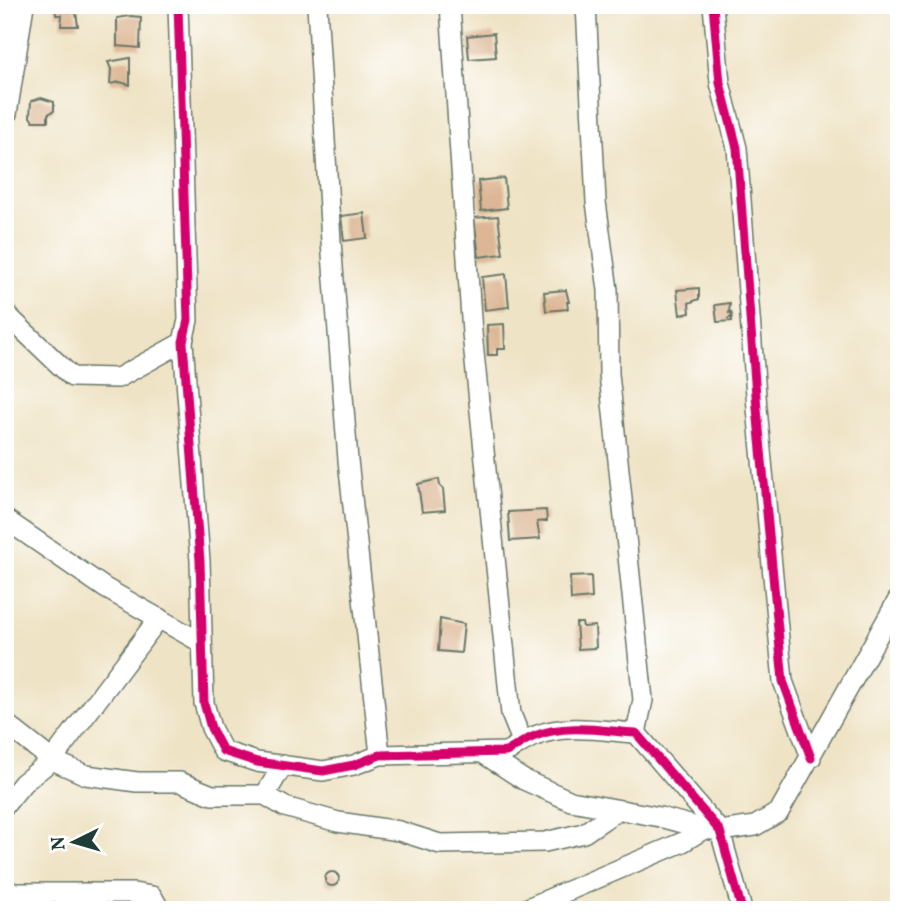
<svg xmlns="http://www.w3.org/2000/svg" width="904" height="915" viewBox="0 0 904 915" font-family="Vollkorn,serif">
	<rect width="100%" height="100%" fill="#fff"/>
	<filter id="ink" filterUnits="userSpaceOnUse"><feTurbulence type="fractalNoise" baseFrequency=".0143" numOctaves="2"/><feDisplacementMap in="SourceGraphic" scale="14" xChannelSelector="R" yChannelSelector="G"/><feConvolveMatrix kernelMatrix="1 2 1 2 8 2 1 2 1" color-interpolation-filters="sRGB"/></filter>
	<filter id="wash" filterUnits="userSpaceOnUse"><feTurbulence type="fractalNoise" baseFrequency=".00686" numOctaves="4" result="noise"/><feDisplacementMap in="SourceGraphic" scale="28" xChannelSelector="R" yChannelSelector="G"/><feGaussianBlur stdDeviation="1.57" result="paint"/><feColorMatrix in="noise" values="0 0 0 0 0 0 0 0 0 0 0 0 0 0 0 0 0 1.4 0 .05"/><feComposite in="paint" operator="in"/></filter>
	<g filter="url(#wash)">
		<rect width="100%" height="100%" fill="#efe3c5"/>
		<g id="blocks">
			<path fill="#ddb795" d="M 55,5 L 75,5 L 78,26 L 61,26 L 62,15 L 56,15 Z
				M 130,16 L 141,17 L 140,48 L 117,46 L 117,18 Z
				M 494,33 L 496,57 L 469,59 L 467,36 Z
				M 130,58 L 130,85 L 120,82 L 110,84 L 111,69 L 108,62 Z
				M 41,98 L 54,102 L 54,111 L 48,114 L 48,121 L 33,121 L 30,117 L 31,101 Z
				M 504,178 L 507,208 L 481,211 L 478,181 Z
				M 364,213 L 367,238 L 344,241 L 341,216 Z
				M 498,216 L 503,254 L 479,257 L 474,218 Z
				M 506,274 L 509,307 L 485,310 L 482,277 Z
				M 699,288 L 699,299 L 689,303 L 690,313 L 680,315 L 677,290 Z
				M 566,290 L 569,302 L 567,302 L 568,309 L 546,311 L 544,292 Z
				M 730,303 L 729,313 L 731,312 L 732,316 L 729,318 L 732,318 L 732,321 L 717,322 L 715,305 Z
				M 504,324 L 505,349 L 497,349 L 497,355 L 488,355 L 487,325 Z
				M 439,479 L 440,486 L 443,489 L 445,510 L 422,512 L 418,484 Z
				M 546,510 L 547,521 L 537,522 L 540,539 L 510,541 L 508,512 Z
				M 591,576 L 592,598 L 571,600 L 570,577 Z
				M 440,619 L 464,624 L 461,653 L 438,651 Z
				M 576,623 L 582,623 L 583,627 L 595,626 L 596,648 L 578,649 Z
				M325 879a7 7 0 1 1 14 0a7 7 0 1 1-14 0Z"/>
		</g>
	</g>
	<g filter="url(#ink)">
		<use href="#blocks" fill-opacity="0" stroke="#687767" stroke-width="2"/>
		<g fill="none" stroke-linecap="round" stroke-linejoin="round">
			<defs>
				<path id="street" d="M 178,5 L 188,320 L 183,342 L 200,561 L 204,703 L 211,728 L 223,751 L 257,762 L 323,771 L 354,765 L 380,755 L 506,752 C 516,747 524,740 535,736 C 566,723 604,731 636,733 L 720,831 L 742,910
					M 317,5 L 331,241 L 348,460 L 380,755
					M 450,5 L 472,333 L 511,714 L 522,741
					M 586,5 L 596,202 L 608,290 L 609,374 L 643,700 L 636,733
					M 713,5 L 720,83 L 737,148 L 757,408 L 783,681 L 811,758
					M 7,114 L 24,5
					M 5,313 L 72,377 L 118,378 L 183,342
					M 5,519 L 105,588 L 202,643
					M 5,723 L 52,760 L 86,775 L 137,782 L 180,782 L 212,795 L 265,795 L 283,765
					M 484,754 L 524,780 L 571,801 L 660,817 L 704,829 L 720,831 L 755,826 L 779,812 L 899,598
					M 265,795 L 285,807 L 338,822 L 399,831 L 440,844 L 545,842 L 584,833 L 618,810
					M 5,805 L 23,783 L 52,760 L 159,618
					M 5,890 L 15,893 L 134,893 L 152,896 L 160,910
					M 523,910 L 683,842 L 704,829"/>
			</defs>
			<use href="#street" stroke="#687767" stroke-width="22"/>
			<use href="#street" stroke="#fff" stroke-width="19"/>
			<defs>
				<path id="cycleway" d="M 178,5 L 188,320 L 183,342 L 200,561 L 204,703 L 211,728 L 223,751 L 257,762 L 323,771 L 354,765 L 380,755 L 506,752 C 516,747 524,740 535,736 C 566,723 604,731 636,733 L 720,831 L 742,910
					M 713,5 L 720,83 L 737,148 L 757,408 L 783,681 L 811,758"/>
			</defs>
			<use href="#cycleway" stroke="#fff" stroke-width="13"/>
			<use href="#cycleway" stroke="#d6006c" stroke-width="9"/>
		</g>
	</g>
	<rect width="904" height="915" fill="none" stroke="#fff" stroke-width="28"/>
	<g transform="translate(74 842) rotate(265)" stroke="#ffffff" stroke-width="5" paint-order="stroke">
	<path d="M0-5L12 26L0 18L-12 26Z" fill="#1f3d34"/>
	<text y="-10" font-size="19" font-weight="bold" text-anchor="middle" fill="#1f3d34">N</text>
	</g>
</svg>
